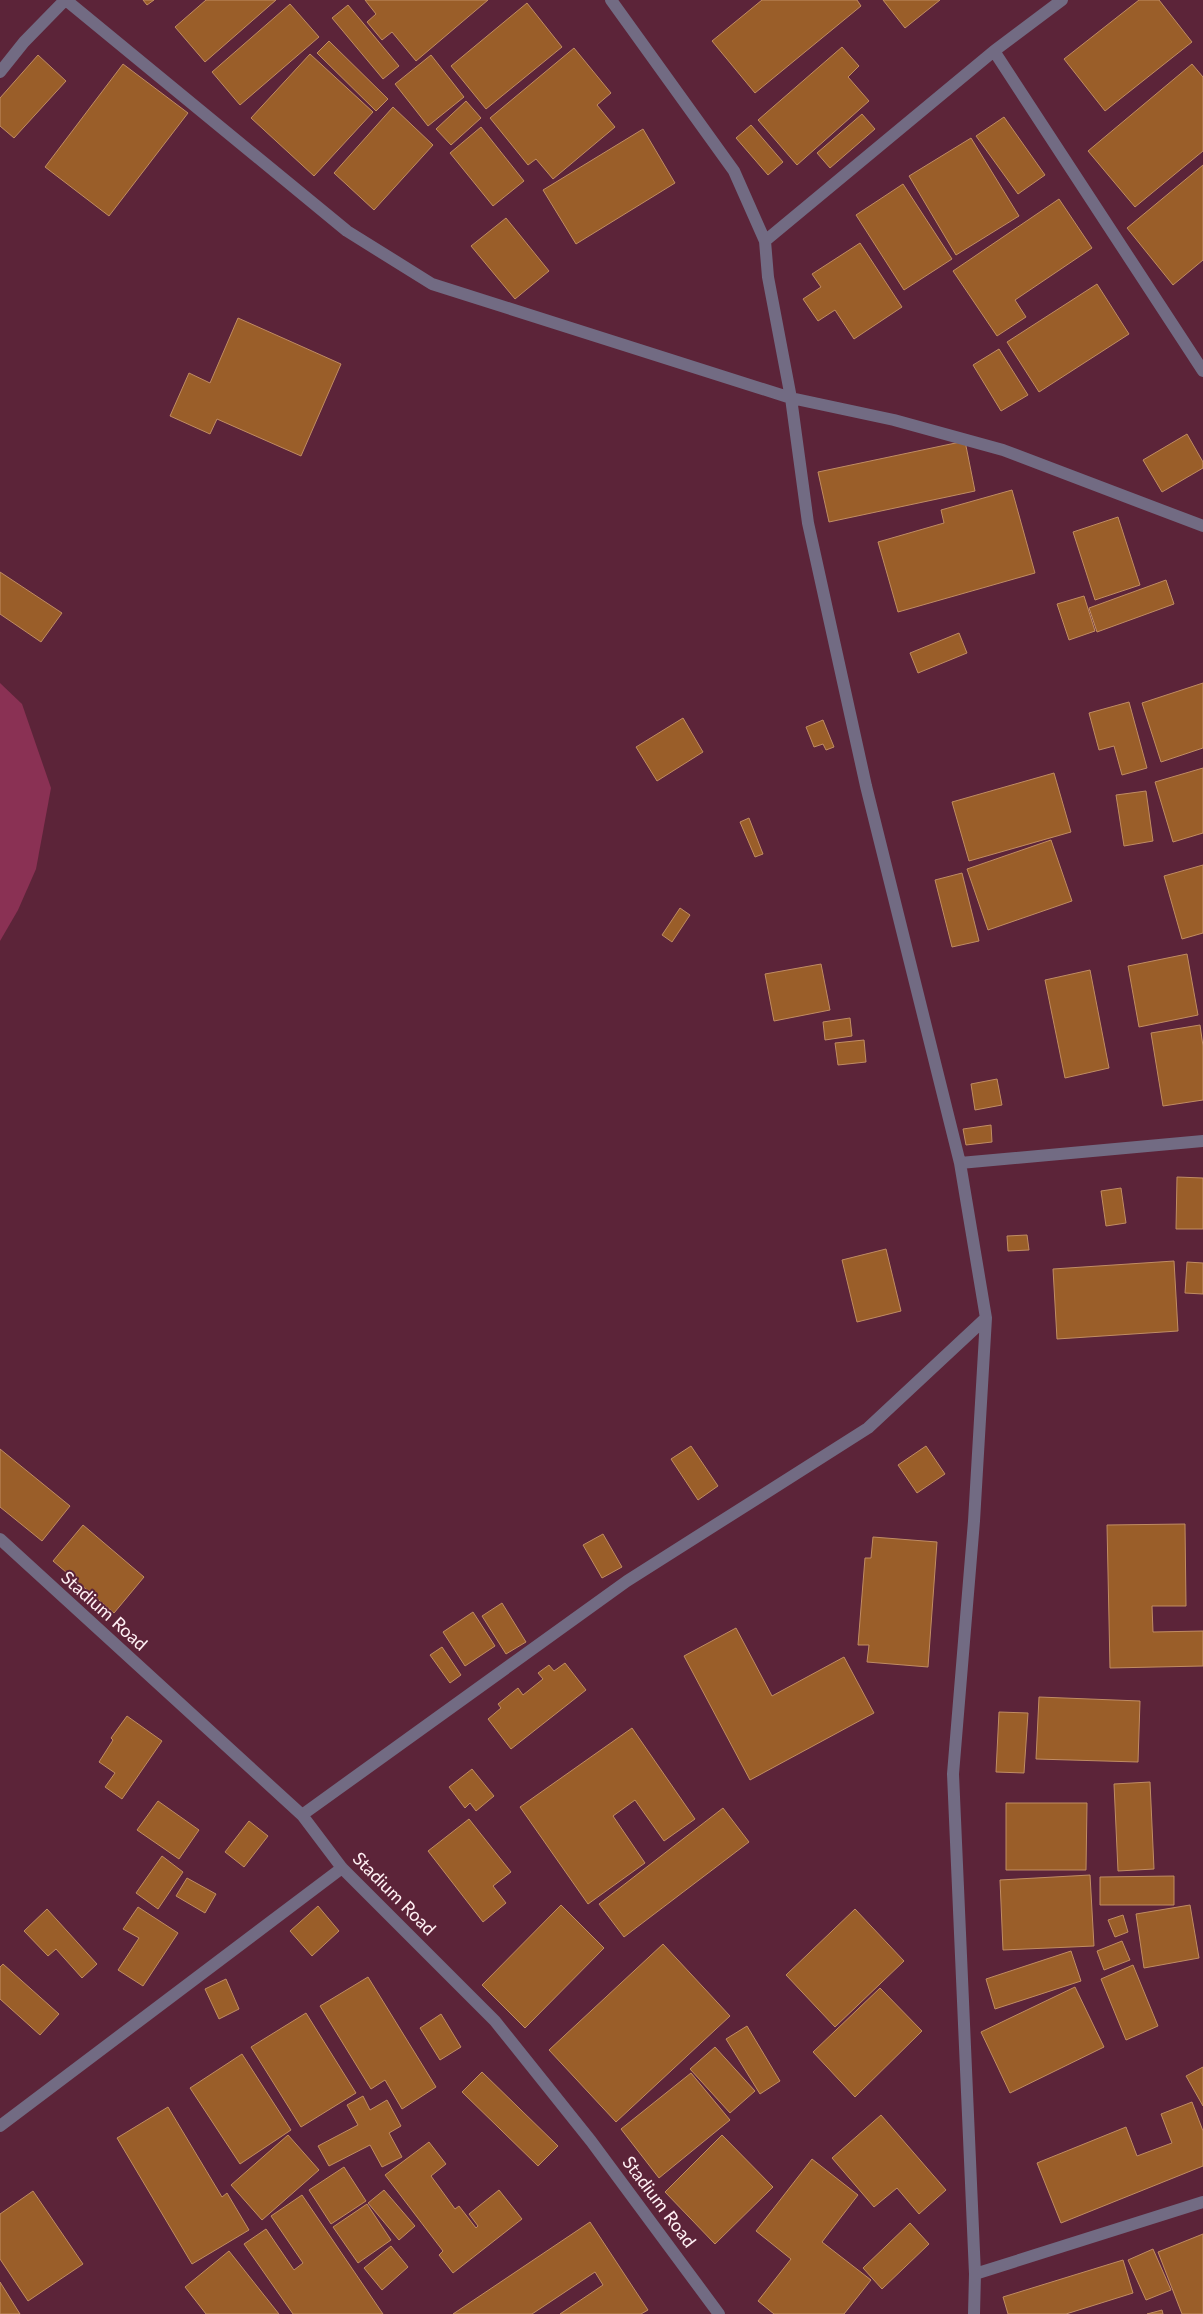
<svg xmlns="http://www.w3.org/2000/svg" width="1203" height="2314" viewBox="0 0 1203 2314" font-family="Lato,sans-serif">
	<rect width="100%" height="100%" fill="#5c2439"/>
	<path fill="#8a3154" d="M 0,683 L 22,704 L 51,788 L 36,869 L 18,910 L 0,941 Z"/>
	<path fill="#9a5e29" stroke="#c08c63" d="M 143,0 L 154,0 L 147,5 Z
		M 206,0 L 276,0 L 205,62 L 175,27 Z
		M 365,0 L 488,0 L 416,61 L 392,32 L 382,40 L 367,22 L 376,14 Z
		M 762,0 L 857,0 L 861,6 L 755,93 L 712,41 Z
		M 883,0 L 940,0 L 905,28 Z
		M 1139,0 L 1159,0 L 1192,42 L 1105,111 L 1064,59 Z
		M 527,3 L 562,47 L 486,109 L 451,66 Z
		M 290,4 L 319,37 L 240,105 L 212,72 Z
		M 348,5 L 399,66 L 383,79 L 332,18 Z
		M 329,41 L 388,99 L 376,111 L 317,53 Z
		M 842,47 L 859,66 L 848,77 L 869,101 L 797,165 L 758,120 Z
		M 574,48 L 611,93 L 597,105 L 615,127 L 553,179 L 536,159 L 528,165 L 490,118 Z
		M 310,54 L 373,112 L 314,176 L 251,118 Z
		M 38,55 L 66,81 L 14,138 L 0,126 L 0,98 Z
		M 431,55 L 464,97 L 428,126 L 395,84 Z
		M 123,64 L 188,113 L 109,216 L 45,167 Z
		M 1192,64 L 1203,77 L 1203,151 L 1135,207 L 1088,151 Z
		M 466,101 L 481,118 L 451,145 L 436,129 Z
		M 393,107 L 433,145 L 374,210 L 334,173 Z
		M 862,114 L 875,129 L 830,168 L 817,153 Z
		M 1004,117 L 1045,175 L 1018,194 L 976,136 Z
		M 751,125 L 783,162 L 768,175 L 736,138 Z
		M 481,127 L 524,181 L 493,206 L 450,153 Z
		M 643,129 L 675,183 L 576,244 L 543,190 Z
		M 971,138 L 1019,216 L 956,255 L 909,176 Z
		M 1203,165 L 1203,260 L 1173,285 L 1127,228 Z
		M 903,184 L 952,259 L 904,290 L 856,215 Z
		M 1059,199 L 1092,248 L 1015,300 L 1026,317 L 997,336 L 953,271 Z
		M 506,218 L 549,271 L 515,299 L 471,246 Z
		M 860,243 L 902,307 L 854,339 L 835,310 L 818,321 L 803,299 L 821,287 L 812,274 Z
		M 1097,284 L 1129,334 L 1039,392 L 1007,342 Z
		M 238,318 L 341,364 L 301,456 L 217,419 L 210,434 L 170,416 L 189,373 L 210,383 Z
		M 999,349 L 1028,395 L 1001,411 L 973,365 Z
		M 1187,434 L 1203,462 L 1203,468 L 1162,492 L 1143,460 Z
		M 965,441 L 975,491 L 829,522 L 818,472 Z
		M 1012,490 L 1035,573 L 898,612 L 878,542 L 944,523 L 941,510 Z
		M 1118,517 L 1140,585 L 1095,600 L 1073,532 Z
		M 0,572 L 62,613 L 41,642 L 0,614 Z
		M 1166,580 L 1174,604 L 1097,632 L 1089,608 Z
		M 1084,596 L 1095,631 L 1069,640 L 1057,604 Z
		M 959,633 L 967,653 L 918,673 L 910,653 Z
		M 1203,683 L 1203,748 L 1161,762 L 1142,703 Z
		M 1129,702 L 1147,768 L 1122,775 L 1114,746 L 1099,750 L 1089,713 Z
		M 683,718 L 703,752 L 657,781 L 636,747 Z
		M 823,720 L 834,747 L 826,750 L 823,744 L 814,747 L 806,727 Z
		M 1203,768 L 1203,833 L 1173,842 L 1155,782 Z
		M 1054,773 L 1071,832 L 969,861 L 952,802 Z
		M 1146,791 L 1153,841 L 1124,846 L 1116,795 Z
		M 749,818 L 763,854 L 755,857 L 740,822 Z
		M 1051,840 L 1072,901 L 988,930 L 967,869 Z
		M 1203,865 L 1203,933 L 1182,939 L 1164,876 Z
		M 962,873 L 979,941 L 952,947 L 935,880 Z
		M 680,908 L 690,915 L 672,942 L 662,935 Z
		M 1187,954 L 1198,1015 L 1139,1027 L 1128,966 Z
		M 821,964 L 830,1010 L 774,1021 L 765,974 Z
		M 1090,970 L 1109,1068 L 1065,1078 L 1045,980 Z
		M 850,1018 L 852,1036 L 825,1040 L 823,1022 Z
		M 1200,1025 L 1203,1046 L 1203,1100 L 1163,1106 L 1151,1033 Z
		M 864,1040 L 866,1062 L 838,1065 L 835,1043 Z
		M 997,1079 L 1002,1105 L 975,1110 L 971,1084 Z
		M 991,1125 L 992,1142 L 966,1145 L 963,1129 Z
		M 1177,1177 L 1203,1178 L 1203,1229 L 1176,1229 Z
		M 1121,1188 L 1126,1223 L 1106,1226 L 1101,1191 Z
		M 1027,1235 L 1029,1250 L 1008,1251 L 1007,1236 Z
		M 886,1249 L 901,1311 L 857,1322 L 842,1260 Z
		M 1174,1261 L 1178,1331 L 1057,1339 L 1053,1269 Z
		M 1187,1262 L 1203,1263 L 1203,1294 L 1185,1293 Z
		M 691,1446 L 718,1486 L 698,1500 L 671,1459 Z
		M 926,1446 L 945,1474 L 917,1493 L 898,1465 Z
		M 0,1449 L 70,1506 L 42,1541 L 0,1507 Z
		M 1185,1524 L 1186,1606 L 1152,1606 L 1153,1632 L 1203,1631 L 1203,1666 L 1110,1668 L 1107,1525 Z
		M 83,1525 L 144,1577 L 114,1613 L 53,1561 Z
		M 603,1534 L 622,1567 L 602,1578 L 583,1545 Z
		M 873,1537 L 937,1542 L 928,1667 L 867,1662 L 869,1645 L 858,1645 L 865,1558 L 871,1558 Z
		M 502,1603 L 526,1642 L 506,1654 L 482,1616 Z
		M 473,1612 L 495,1646 L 465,1666 L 443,1632 Z
		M 736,1628 L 772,1696 L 844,1657 L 874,1713 L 750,1780 L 684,1656 Z
		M 442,1647 L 461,1675 L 450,1683 L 430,1655 Z
		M 565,1663 L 586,1690 L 511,1749 L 488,1719 L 501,1708 L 498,1704 L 518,1688 L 523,1695 L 543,1679 L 538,1673 L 549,1665 L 554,1671 Z
		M 1039,1697 L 1140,1701 L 1138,1762 L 1036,1759 Z
		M 999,1712 L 1028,1713 L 1024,1773 L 996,1772 Z
		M 127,1716 L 162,1741 L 122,1799 L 105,1787 L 115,1773 L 99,1762 L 113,1740 L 111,1738 Z
		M 632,1728 L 695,1819 L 664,1841 L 635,1800 L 613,1816 L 645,1863 L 588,1904 L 520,1807 Z
		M 472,1769 L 494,1796 L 476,1811 L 470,1803 L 465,1808 L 449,1787 Z
		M 1150,1782 L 1154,1869 L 1118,1871 L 1114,1784 Z
		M 158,1801 L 199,1830 L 179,1859 L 137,1830 Z
		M 1006,1803 L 1087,1803 L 1086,1870 L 1006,1870 Z
		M 723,1808 L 749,1842 L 624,1937 L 599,1904 Z
		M 469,1819 L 511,1872 L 493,1886 L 506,1903 L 483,1922 L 428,1851 Z
		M 249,1821 L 268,1836 L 244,1867 L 225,1852 Z
		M 162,1856 L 183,1872 L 158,1909 L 136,1893 Z
		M 1090,1875 L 1094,1946 L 1003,1950 L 1000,1880 Z
		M 1174,1876 L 1174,1905 L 1100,1905 L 1100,1877 Z
		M 187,1878 L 216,1894 L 205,1913 L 176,1896 Z
		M 561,1905 L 604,1948 L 525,2028 L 482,1985 Z
		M 1190,1905 L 1199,1958 L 1144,1968 L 1136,1914 Z
		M 318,1906 L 339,1931 L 312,1956 L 290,1931 Z
		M 138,1907 L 178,1933 L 143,1986 L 118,1970 L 139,1938 L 123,1929 Z
		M 47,1909 L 97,1964 L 82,1978 L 56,1949 L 48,1956 L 24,1931 Z
		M 855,1909 L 904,1961 L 835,2027 L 786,1975 Z
		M 1123,1915 L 1128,1932 L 1115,1937 L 1108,1920 Z
		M 1122,1941 L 1130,1960 L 1104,1970 L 1097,1951 Z
		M 663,1944 L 730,2016 L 616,2122 L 549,2050 Z
		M 1071,1951 L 1081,1981 L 995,2009 L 986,1979 Z
		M 3,1964 L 59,2014 L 40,2035 L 0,1999 L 0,1967 Z
		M 1133,1965 L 1158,2026 L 1126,2040 L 1101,1979 Z
		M 368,1977 L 436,2087 L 402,2109 L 385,2080 L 371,2089 L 320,2006 Z
		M 226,1979 L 239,2009 L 219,2019 L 205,1989 Z
		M 1075,1987 L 1104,2047 L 1010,2093 L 981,2032 Z
		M 880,1988 L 922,2031 L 855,2097 L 813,2052 Z
		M 306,2013 L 356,2093 L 301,2127 L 251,2047 Z
		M 441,2014 L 461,2047 L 440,2060 L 420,2028 Z
		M 747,2026 L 780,2081 L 760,2094 L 726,2039 Z
		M 715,2047 L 755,2091 L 730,2113 L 690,2069 Z
		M 242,2054 L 291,2130 L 240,2164 L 190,2088 Z
		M 1203,2067 L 1203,2106 L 1186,2076 Z
		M 482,2072 L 558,2146 L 538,2166 L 462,2092 Z
		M 691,2073 L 730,2120 L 659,2178 L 621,2129 Z
		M 363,2096 L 370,2110 L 387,2100 L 401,2126 L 389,2133 L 402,2157 L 382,2167 L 370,2145 L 329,2166 L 318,2146 L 358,2125 L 347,2105 Z
		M 1192,2102 L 1203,2131 L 1203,2166 L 1061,2223 L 1037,2163 L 1126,2127 L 1137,2156 L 1172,2143 L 1161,2114 Z
		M 168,2107 L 222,2197 L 227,2193 L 249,2230 L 192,2264 L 117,2138 Z
		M 881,2115 L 946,2190 L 919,2214 L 897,2188 L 874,2207 L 832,2158 Z
		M 288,2135 L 319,2170 L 262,2220 L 231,2185 Z
		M 722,2135 L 773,2187 L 715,2244 L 665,2192 Z
		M 429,2142 L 446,2164 L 431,2176 L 455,2209 L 459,2206 L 476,2228 L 478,2226 L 469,2214 L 499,2190 L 522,2219 L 453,2273 L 439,2255 L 443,2251 L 385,2175 Z
		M 812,2159 L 858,2195 L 822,2242 L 871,2280 L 844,2314 L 774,2314 L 758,2301 L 791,2259 L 756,2231 Z
		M 344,2167 L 366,2201 L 331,2224 L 309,2190 Z
		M 384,2190 L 415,2226 L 399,2240 L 368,2203 Z
		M 33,2191 L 83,2264 L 28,2301 L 0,2259 L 0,2214 Z
		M 302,2195 L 383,2314 L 293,2314 L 244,2244 L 266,2229 L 294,2270 L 303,2263 L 271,2216 Z
		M 367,2204 L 391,2240 L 358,2263 L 333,2227 Z
		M 590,2222 L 648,2310 L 641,2314 L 560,2314 L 603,2285 L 595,2272 L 532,2314 L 453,2314 Z
		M 910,2223 L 929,2244 L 882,2289 L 863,2268 Z
		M 1203,2234 L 1203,2314 L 1182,2314 L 1158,2252 Z
		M 391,2246 L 408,2267 L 382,2290 L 364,2268 Z
		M 1153,2249 L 1171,2290 L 1146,2300 L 1128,2260 Z
		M 229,2251 L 279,2314 L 206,2314 L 185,2287 Z
		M 1123,2260 L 1133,2293 L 1066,2314 L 1008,2314 L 1003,2297 Z
		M 0,2282 L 20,2314 L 0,2314 Z
		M 1162,2310 L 1163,2314 L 1147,2314 Z"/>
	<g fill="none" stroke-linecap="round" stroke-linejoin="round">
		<path stroke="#726b83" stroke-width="12" d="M 66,0 L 347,231 L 432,284 L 791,398 L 894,420 L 1003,450 L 1203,526
			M 611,0 L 734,171 L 765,241 L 768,277 L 791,398 L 808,523 L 866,786 L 960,1163 L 986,1318 L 974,1521 L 953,1774 L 975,2274 L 974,2314
			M 994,51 L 1203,371
			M 0,72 L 24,42 L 65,0
			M 765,241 L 994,51 L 1062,0
			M 960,1163 L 1203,1141
			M 0,1539 L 302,1815 L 342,1868 L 495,2021 L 591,2141 L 719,2314
			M 302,1815 L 627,1581 L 868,1428 L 986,1318
			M 0,2126 L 342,1868
			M 975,2274 L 1203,2202"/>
	</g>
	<g text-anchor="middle" stroke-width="4" stroke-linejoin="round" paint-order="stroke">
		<g font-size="18" fill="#fff0f4" stroke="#5c2439">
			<text transform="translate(104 1611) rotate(42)" y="6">Stadium Road</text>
			<text transform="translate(394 1894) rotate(45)" y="6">Stadium Road</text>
			<text transform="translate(659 2202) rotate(53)" y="6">Stadium Road</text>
		</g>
	</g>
</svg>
